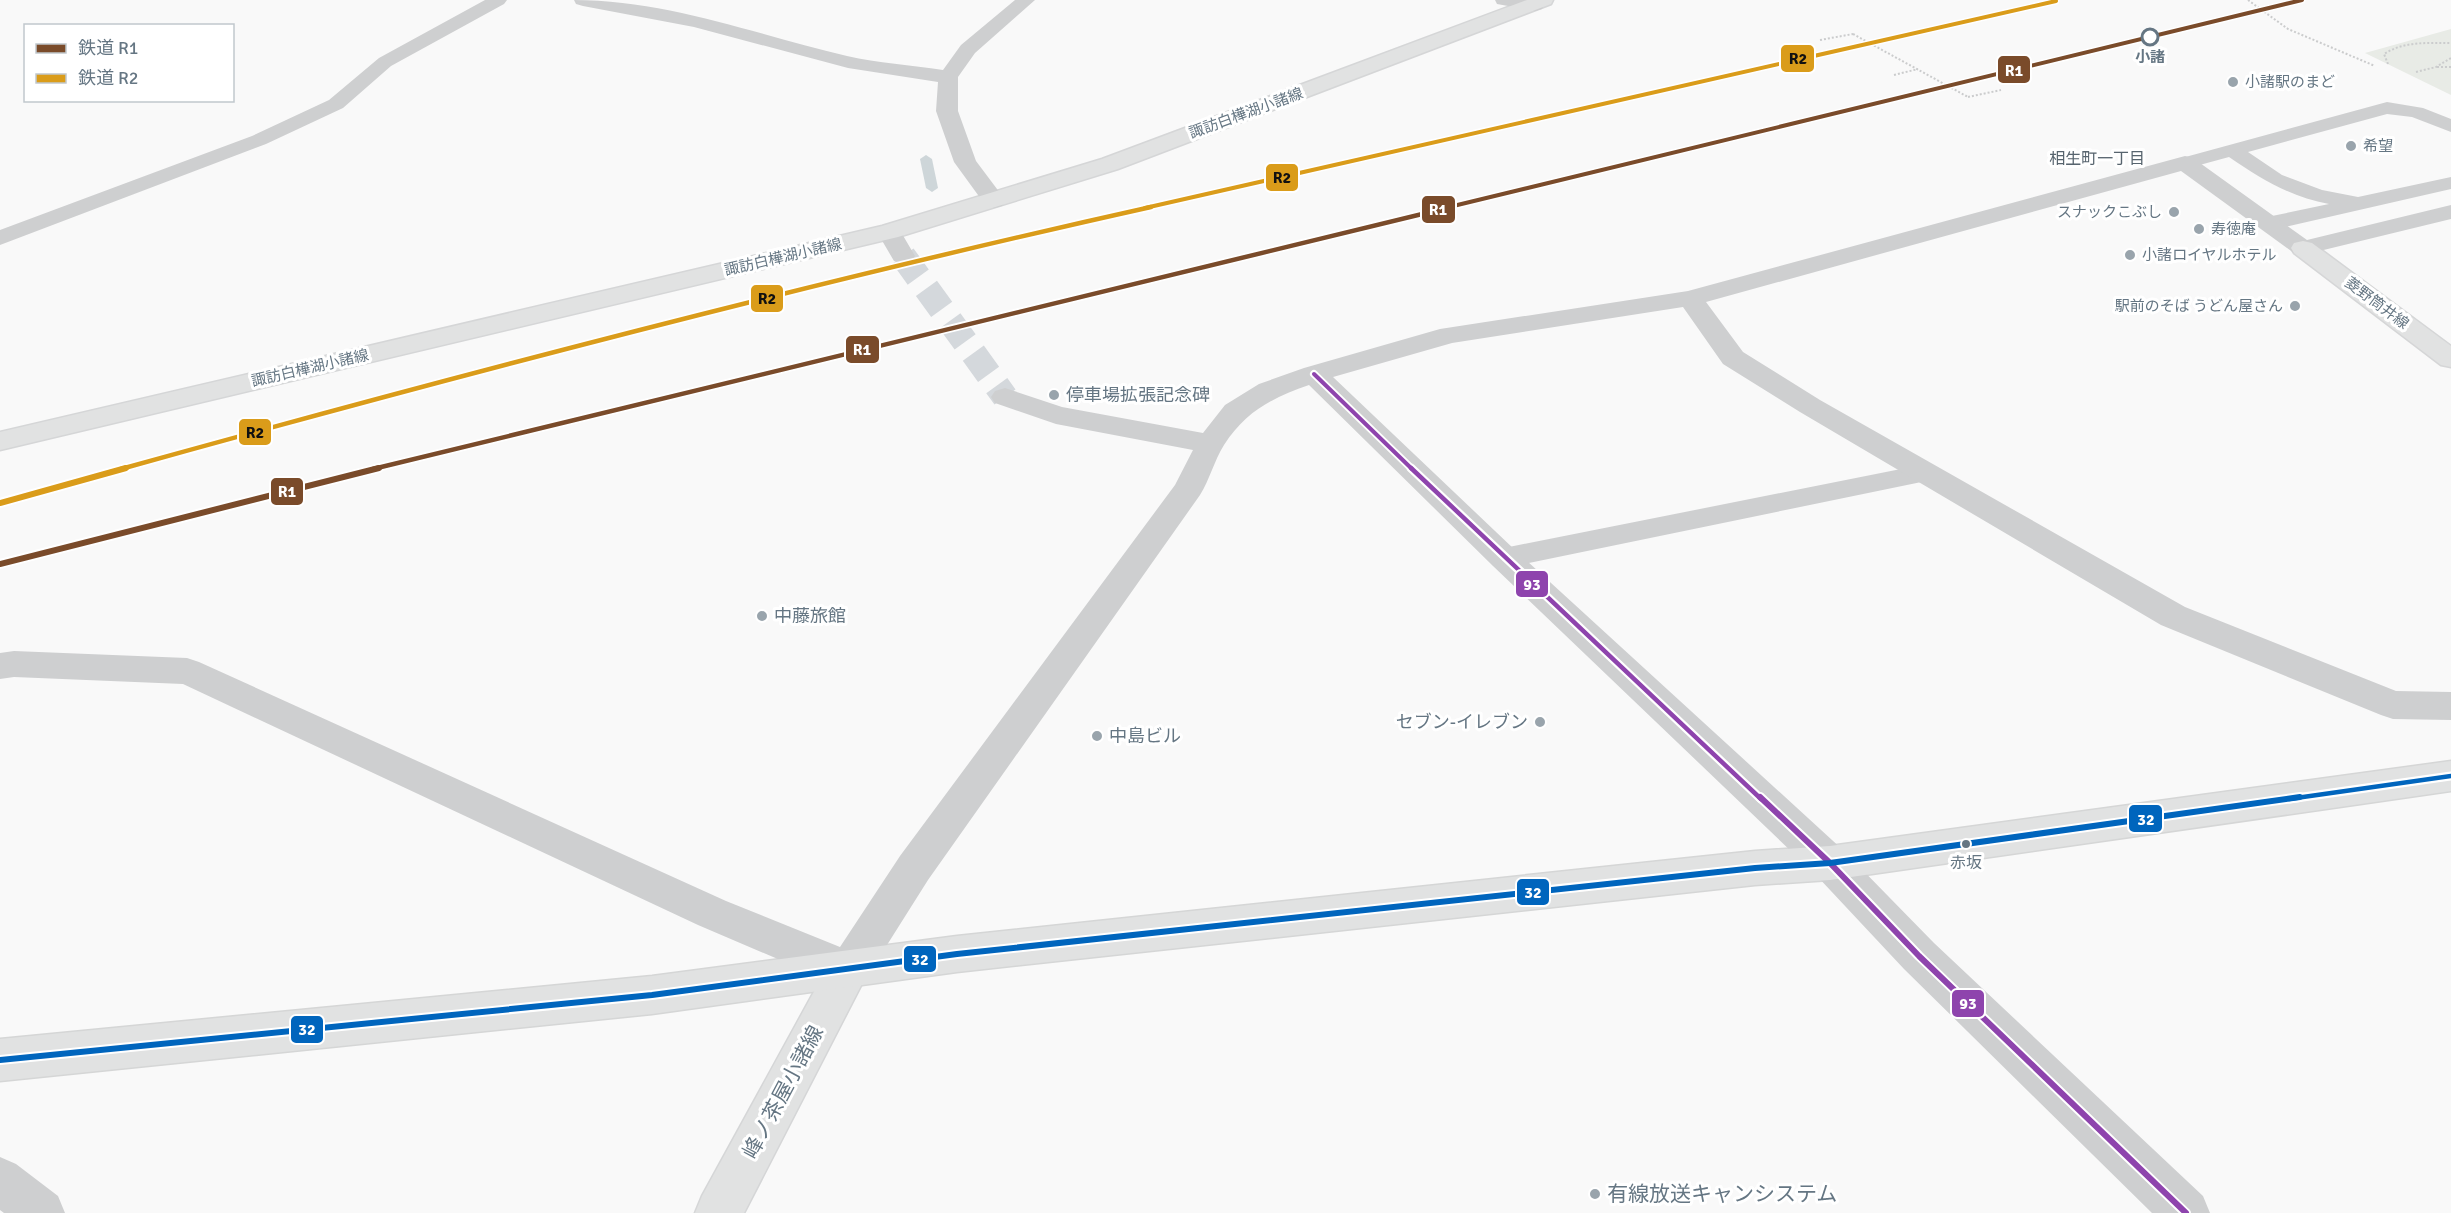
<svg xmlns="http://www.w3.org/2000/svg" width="2451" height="1213" viewBox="0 0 2451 1213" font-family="Signika,'Noto Sans JP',sans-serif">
	<rect width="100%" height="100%" fill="#f9f9f9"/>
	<path fill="#e8ebe6" d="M 2451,29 L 2451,95 L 2365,53 Z"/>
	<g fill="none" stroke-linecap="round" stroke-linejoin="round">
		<path fill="#ced6d9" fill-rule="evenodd" d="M 926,155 L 932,159 L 938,188 L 932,192 L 926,188 L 920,159 Z"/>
		<path stroke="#d4d8dc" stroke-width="26" stroke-dasharray="26 14" stroke-linecap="butt" d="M 903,256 L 1005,397"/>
		<defs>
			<path id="secondary" d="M 2303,241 L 2312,243 L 2451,346 L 2451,367 L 2441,365 L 2294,253 L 2291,248 L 2294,243 Z
				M 848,951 L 863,957 L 869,970 L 744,1213 L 695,1213 L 702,1196 L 833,957 Z"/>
			<path id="primary" d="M 1527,0 L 1553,0 L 1551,4 L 1118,169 L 898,237 L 0,450 L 0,432 L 882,226 L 1102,159 Z"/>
			<path id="highway" d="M 2451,761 L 2451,791 L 1830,880 L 1755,885 L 957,972 L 652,1014 L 0,1081 L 0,1039 L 652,976 L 957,936 L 1755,851 L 1830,846 Z"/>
		</defs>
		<use href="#secondary" stroke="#d5d6d7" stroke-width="3"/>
		<use href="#primary" stroke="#d5d6d7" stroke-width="3"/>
		<use href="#highway" stroke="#d5d6d6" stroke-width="3"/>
		<path stroke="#cbcccd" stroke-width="2" stroke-dasharray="2 2" stroke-linecap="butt" d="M 2248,0 L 2288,29 L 2375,66
			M 1820,40 L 1853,34
			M 2388,64 L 2384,54 C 2404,41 2428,43 2451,43
			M 2437,67 L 2451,67
			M 2416,72 L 2436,67 L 2451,58
			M 1894,75 L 1918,69
			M 1968,97 L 2001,90"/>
		<path fill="#cecfd0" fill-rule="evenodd" d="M 485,0 L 507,0 L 504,4 L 391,66 L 343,108 L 266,144 L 0,245 L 0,230 L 252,136 L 329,100 L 379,58 Z
			M 2387,102 L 2423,108 L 2451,119 L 2451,132 L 2412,117 L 2387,114 L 2248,152 L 2282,175 L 2322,190 L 2358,197 L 2451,177 L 2451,189 L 2280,228 L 2272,226 L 2269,221 L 2272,216 L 2329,204 C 2291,197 2261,179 2229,157 L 2185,169 L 2178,167 L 2175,163 L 2178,159 Z
			M 1926,464 L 1936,467 L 1940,473 L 1936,479 L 1504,568 L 1494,565 L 1490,558 L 1494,551 L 1504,548 Z"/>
		<path fill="#cecfd0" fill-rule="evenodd" d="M 574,0 C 668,0 757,35 847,56 C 878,63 911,65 943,70 L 961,45 L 1015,0 L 1035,0 L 975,53 L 958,77 L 958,111 L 976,161 L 1006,201 L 1002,206 L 994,208 L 986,206 L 954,162 L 936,111 L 938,82 L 848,68 L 694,27 L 583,6 L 576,4 Z
			M 1495,0 L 1538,0 L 1544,5 L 1542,9 L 1535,11 L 1497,4 Z
			M 2185,156 L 2193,158 L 2307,240 L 2451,205 L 2451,219 L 2303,255 L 2294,253 L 2181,171 L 1706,302 L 1743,352 L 1820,400 L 2185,607 L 2396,691 L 2451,692 L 2451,720 L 2393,719 L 2381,715 L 2161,625 L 1800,412 L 1723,364 L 1683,307 L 1452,343 L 1333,377 L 1515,550 L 1844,851 L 1934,943 L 2203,1196 L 2210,1213 L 2152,1213 L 1904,969 L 1816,875 L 1493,566 L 1309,385 C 1272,398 1246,411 1224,445 C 1214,461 1210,479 1200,495 L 928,880 L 863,983 L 848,989 L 698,925 L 183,684 L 14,677 L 0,679 L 0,653 L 14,651 L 187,658 L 199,662 L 726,901 L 840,947 L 900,856 L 1175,485 L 1193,450 L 1056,424 L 995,403 L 991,397 L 995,391 L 1005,388 L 1062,407 L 1203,433 L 1225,405 L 1259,384 L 1304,368 L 1440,329 L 1688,291 Z
			M 889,225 L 898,227 L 915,256 L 912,261 L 903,263 L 894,261 L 877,232 L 880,227 Z
			M 0,1157 L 16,1164 L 58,1196 L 65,1213 L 4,1213 L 0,1210 Z"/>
		<use href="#secondary" fill="#e1e2e2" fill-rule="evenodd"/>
		<use href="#primary" fill="#e1e2e2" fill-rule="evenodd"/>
		<use href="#highway" fill="#e1e2e2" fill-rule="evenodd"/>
		<path stroke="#c3c5c6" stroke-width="3" stroke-dasharray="6 3" stroke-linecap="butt" d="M 1143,208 L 2056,1"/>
		<path stroke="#c3c5c6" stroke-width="4" stroke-dasharray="8 4" stroke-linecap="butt" d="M 944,253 L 1150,207"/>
		<path stroke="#cbcccd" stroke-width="2" stroke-dasharray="2 2" stroke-linecap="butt" d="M 1853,34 L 1968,97"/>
		<defs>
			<path id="bus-1-far2" d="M 1314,374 L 1412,469"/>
			<path id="bus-1-far1" d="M 1411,468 L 1761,799"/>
			<path id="bus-1" d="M 1760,797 L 1830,863 L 1919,956 L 2186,1213"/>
			<path id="bus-2-far1" d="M 2289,799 L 2451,776"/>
			<path id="bus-2" d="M 0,1060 L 652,995 L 957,954 L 1755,868 L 1830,863 L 2300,797"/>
		</defs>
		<use href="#bus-1-far2" stroke="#fff" stroke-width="8"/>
		<use href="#bus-1-far1" stroke="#fff" stroke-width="9"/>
		<use href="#bus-1" stroke="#fff" stroke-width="10"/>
		<use href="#bus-2-far1" stroke="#fff" stroke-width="9"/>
		<use href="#bus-2" stroke="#fff" stroke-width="10"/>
		<use href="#bus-1-far2" stroke="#8e44ad" stroke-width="4"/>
		<use href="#bus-1-far1" stroke="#8e44ad" stroke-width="4.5"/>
		<use href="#bus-1" stroke="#8e44ad" stroke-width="6"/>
		<use href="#bus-2-far1" stroke="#0065bd" stroke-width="4.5"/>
		<use href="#bus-2" stroke="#0065bd" stroke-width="6"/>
		<defs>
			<path id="rail-1-far2" d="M 1445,208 L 2302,0"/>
			<path id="rail-1-far1" d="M 373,469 L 1451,207"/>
			<path id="rail-1" d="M 0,564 L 379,468"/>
			<path id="rail-2-far2" d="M 1145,208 L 2056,1"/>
			<path id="rail-2-far1" d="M 121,469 C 462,374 805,284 1151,207"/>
			<path id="rail-2" d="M 0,503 L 126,468"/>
		</defs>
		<use href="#rail-1-far2" stroke="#fff" stroke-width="7"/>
		<use href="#rail-1-far1" stroke="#fff" stroke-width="8"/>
		<use href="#rail-1" stroke="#fff" stroke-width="10"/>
		<use href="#rail-2-far2" stroke="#fff" stroke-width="7"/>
		<use href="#rail-2-far1" stroke="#fff" stroke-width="8"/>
		<use href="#rail-2" stroke="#fff" stroke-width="10"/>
		<use href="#rail-1-far2" stroke="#7a4b2a" stroke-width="4"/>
		<use href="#rail-1-far1" stroke="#7a4b2a" stroke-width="4.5"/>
		<use href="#rail-1" stroke="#7a4b2a" stroke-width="6"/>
		<use href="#rail-2-far2" stroke="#da9c1a" stroke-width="4"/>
		<use href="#rail-2-far1" stroke="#da9c1a" stroke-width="4.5"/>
		<use href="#rail-2" stroke="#da9c1a" stroke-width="6"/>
	</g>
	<circle fill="#fff" stroke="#657683" stroke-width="3" cx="2150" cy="37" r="8"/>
	<g fill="#99a4ac" stroke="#fff" stroke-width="2">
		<circle cx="2233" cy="82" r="6"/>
		<circle cx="2351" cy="146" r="6"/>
		<circle cx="2174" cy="212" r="6"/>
		<circle cx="2199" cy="229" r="6"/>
		<circle cx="2130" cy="255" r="6"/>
		<circle cx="2295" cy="306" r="6"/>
		<circle cx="1054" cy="395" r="6"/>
		<circle cx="762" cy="616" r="6"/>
		<circle cx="1540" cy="722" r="6"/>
		<circle cx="1097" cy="736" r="6"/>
		<circle cx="1595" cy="1194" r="6"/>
	</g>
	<circle fill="#657683" stroke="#fff" stroke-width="2" cx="1966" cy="844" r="5"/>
	<g text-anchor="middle" stroke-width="6" stroke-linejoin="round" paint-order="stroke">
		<g font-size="15" font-weight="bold" fill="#657683" stroke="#fff">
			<text x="2150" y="62">小諸</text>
		</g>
		<g font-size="15" fill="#657683" stroke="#fff" text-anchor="start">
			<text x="2245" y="87">小諸駅のまど</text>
			<text x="2363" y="151">希望</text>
			<text x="2162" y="217" text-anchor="end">スナックこぶし</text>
			<text x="2211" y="234">寿徳庵</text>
			<text x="2142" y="260">小諸ロイヤルホテル</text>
			<text x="2283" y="311" text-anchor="end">駅前のそば うどん屋さん</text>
		</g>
		<g font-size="15" fill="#657683" stroke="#fff">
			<text transform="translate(1246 113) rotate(-20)" y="5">諏訪白樺湖小諸線</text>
			<text transform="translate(783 257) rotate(-13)" y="5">諏訪白樺湖小諸線</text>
			<text transform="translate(2377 303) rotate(37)" y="5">菱野筒井線</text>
			<text transform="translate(310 368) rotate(-13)" y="5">諏訪白樺湖小諸線</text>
		</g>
		<g font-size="16" fill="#57646e" stroke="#fff">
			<text x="2097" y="164">相生町一丁目</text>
		</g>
		<g font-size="16" fill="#657683" stroke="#fff">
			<text x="1966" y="868">赤坂</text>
		</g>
		<g font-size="18" fill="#657683" stroke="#fff" text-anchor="start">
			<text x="1066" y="401">停車場拡張記念碑</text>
			<text x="774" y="622">中藤旅館</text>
			<text x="1528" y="728" text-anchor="end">セブン-イレブン</text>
			<text x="1109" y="742">中島ビル</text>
		</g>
		<g font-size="21" fill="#657683" stroke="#fff">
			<text transform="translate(783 1092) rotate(-62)" y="7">峰ノ茶屋小諸線</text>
		</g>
		<g font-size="21" fill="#657683" stroke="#fff" text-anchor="start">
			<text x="1607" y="1201">有線放送キャンシステム</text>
		</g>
	</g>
	<g stroke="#fff" stroke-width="2">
		<rect x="1780" y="44" width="35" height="29" rx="6" fill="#da9c1a"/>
		<rect x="1997" y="55" width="34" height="29" rx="6" fill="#7a4b2a"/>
		<rect x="1265" y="163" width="34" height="29" rx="6" fill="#da9c1a"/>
		<rect x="1421" y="195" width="35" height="29" rx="6" fill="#7a4b2a"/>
		<rect x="750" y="284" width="34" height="29" rx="6" fill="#da9c1a"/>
		<rect x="845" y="335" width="35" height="29" rx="6" fill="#7a4b2a"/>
		<rect x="238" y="418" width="34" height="28" rx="6" fill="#da9c1a"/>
		<rect x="270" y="477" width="34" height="29" rx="6" fill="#7a4b2a"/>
		<rect x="1515" y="570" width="34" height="28" rx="6" fill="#8e44ad"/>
		<rect x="2128" y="804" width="35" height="29" rx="6" fill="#0065bd"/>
		<rect x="1516" y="878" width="34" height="28" rx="6" fill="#0065bd"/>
		<rect x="903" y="945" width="34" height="28" rx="6" fill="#0065bd"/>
		<rect x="1951" y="989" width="34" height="29" rx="6" fill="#8e44ad"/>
		<rect x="290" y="1015" width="34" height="29" rx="6" fill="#0065bd"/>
	</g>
	<g font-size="16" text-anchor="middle" font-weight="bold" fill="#fff">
		<text x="2014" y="76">R1</text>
		<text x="1438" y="215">R1</text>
		<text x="862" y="355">R1</text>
		<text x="287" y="497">R1</text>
		<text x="1532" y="590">93</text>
		<text x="2146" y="825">32</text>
		<text x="1533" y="898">32</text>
		<text x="920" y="965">32</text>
		<text x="1968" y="1009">93</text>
		<text x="307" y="1035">32</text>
	</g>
	<g font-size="16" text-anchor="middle" font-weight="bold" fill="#111">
		<text x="1798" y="64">R2</text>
		<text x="1282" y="183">R2</text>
		<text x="767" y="304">R2</text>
		<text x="255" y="438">R2</text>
	</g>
	<rect x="24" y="24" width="210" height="78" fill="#ffffff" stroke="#c1c8cd" stroke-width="1.5"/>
	<rect x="36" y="44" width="30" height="9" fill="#7a4b2a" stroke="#c1c8cd" stroke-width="1.5"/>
	<text x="78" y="54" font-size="18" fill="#657683">鉄道 R1</text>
	<rect x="36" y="74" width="30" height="9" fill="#da9c1a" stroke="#c1c8cd" stroke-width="1.5"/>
	<text x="78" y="84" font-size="18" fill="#657683">鉄道 R2</text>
</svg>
